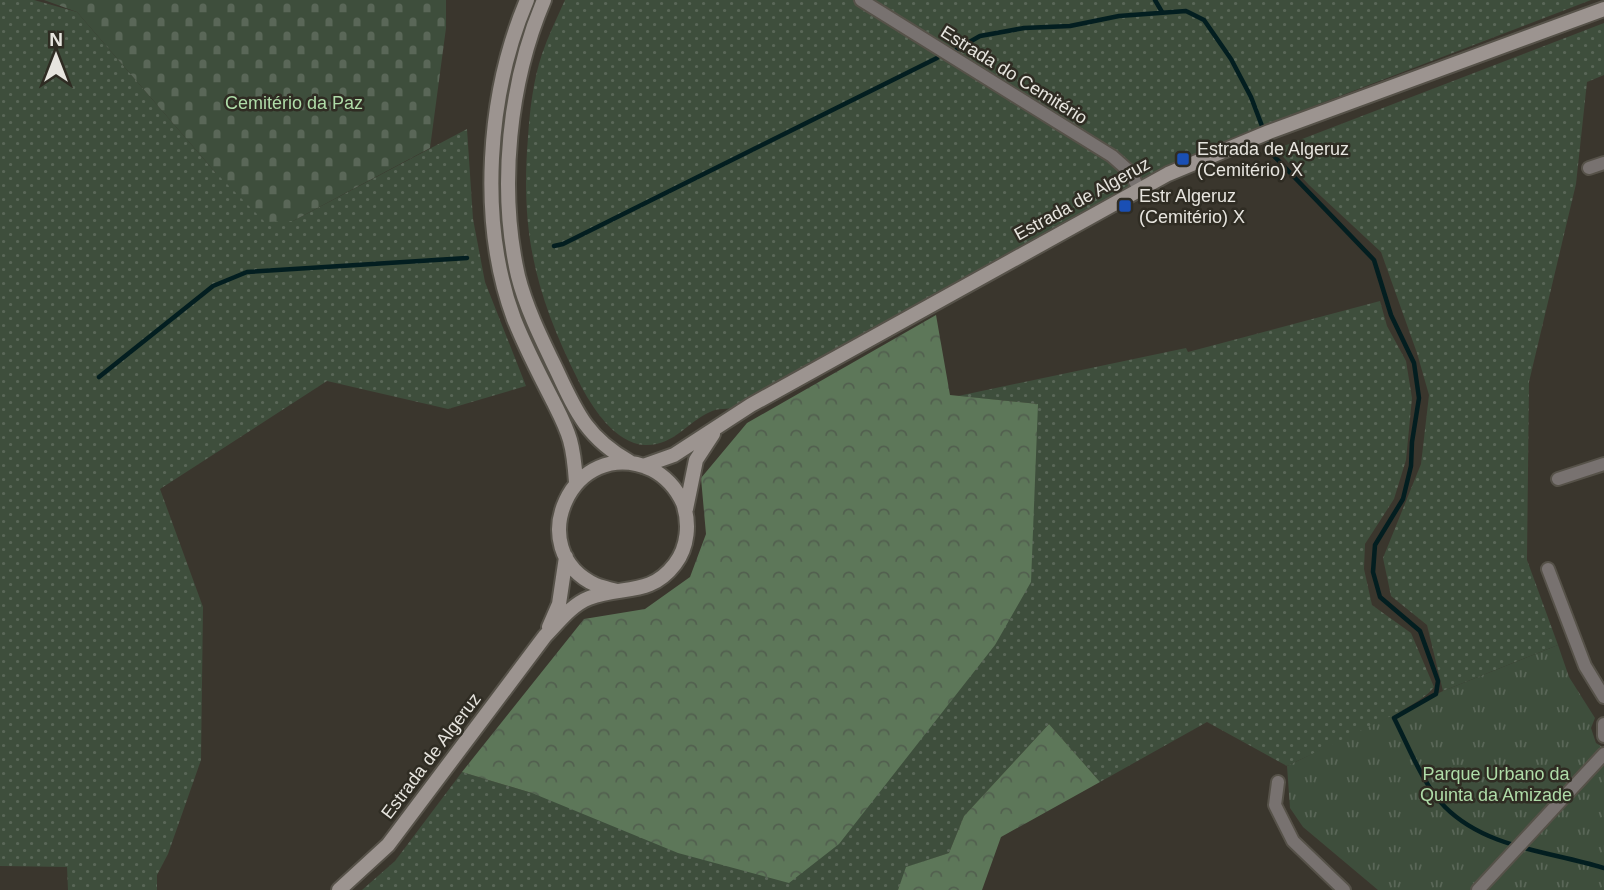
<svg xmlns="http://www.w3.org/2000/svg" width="1604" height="890" viewBox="0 0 1604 890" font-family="Helvetica,sans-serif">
	<defs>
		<pattern id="grass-dots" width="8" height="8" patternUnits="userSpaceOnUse" patternTransform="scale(1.75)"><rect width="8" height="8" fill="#3e4e3c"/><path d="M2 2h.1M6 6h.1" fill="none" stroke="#5a6758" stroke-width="1.8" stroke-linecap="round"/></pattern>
		<pattern id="forest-crowns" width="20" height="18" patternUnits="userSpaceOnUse" patternTransform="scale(1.75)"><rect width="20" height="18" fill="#5d7759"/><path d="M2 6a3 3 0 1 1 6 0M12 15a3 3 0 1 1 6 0" fill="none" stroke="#52604f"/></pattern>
		<pattern id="cemetery-stones" width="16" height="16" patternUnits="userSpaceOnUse" patternTransform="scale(1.75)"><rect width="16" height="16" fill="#3e4e3c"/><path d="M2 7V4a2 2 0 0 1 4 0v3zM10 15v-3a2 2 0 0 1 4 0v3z" fill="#5a6758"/></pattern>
		<pattern id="park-tufts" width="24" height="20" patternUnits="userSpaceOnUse" patternTransform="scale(1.75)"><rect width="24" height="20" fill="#3e4e3c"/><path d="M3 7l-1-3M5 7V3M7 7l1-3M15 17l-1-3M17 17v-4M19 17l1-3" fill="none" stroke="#5a6758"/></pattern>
	</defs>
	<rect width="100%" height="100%" fill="#3a362d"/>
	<path fill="url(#grass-dots)" d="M 0,0 L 34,0 L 77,12 L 215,172 L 293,221 L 467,129 L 473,219 L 485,282 L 526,386 L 448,409 L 327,381 L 160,489 L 203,607 L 201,760 L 168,854 L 157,875 L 157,890 L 68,890 L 67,867 L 0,866 Z
		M 565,0 L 1591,0 L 1267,124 L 736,408 C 728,409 717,408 710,412 C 687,422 674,446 645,445 C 615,444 591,406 579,382 C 536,296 520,234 528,137 C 530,109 533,81 542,54 C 548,36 557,18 565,0 Z
		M 1604,23 L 1604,75 L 1587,82 L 1576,184 L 1529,382 L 1527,560 L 1558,645 L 1443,691 L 1427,625 L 1391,596 L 1383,558 L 1421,464 L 1429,395 L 1417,353 L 1381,252 L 1309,185 L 1276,149 Z
		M 1380,301 L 1387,326 L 1406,361 L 1412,398 L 1406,460 L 1394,499 L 1365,544 L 1364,569 L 1372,605 L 1411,633 L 1434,687 C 1422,707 1314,753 1287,766 L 1207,722 L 1100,782 L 1049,724 L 964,816 L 949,853 L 907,867 L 898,890 L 362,890 L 395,861 L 462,772 L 532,793 L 1038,404 L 958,396 L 1186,348 L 1188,352 Z"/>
	<path fill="url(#forest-crowns)" d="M 936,315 L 950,395 L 1038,404 L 1031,582 L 995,645 L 839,844 L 789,883 L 678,853 L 532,793 L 462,772 L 584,619 L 645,609 L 690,577 L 706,534 L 701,478 L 747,423 Z
		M 1049,724 L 1100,782 L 1001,837 L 982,890 L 898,890 L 906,867 L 949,853 L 964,816 Z"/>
	<path fill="url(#cemetery-stones)" d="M 44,0 L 446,0 L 446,28 L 430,148 L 293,221 L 265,222 L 215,172 L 77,12 Z"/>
	<path fill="url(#park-tufts)" d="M 1558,645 L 1569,677 L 1595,718 L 1591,728 L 1596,743 L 1604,748 L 1604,890 L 1378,890 L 1303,827 L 1290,808 L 1287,766 L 1443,691 Z"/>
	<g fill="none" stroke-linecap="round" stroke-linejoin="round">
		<path stroke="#031e20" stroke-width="4.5" d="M 1155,0 L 1162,12
			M 957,49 L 980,36 L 1024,28 L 1070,26 L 1119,16 L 1186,11 L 1204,20 L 1231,59 L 1251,97 L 1273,155 L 1374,260 L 1391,315 L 1414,363 L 1419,398 L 1412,442 L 1411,466 L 1403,499 L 1375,545 L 1373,572 L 1380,597 L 1420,631 L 1438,681 L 1436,694 L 1394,718 C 1409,747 1422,783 1445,807 C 1487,849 1550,851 1604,868
			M 554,246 L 563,244 L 937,58
			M 99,377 L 213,286 L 247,272 L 467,258"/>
		<defs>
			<path id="street" d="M 861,0 L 1112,156 L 1130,172 L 1139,189
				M 1589,168 L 1604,163
				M 1558,479 L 1604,464
				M 1548,569 L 1585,666 L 1604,697
				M 1604,724 L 1604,736
				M 1278,782 L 1275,805 L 1293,841 L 1344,890
				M 1478,890 L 1604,754"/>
			<path id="secondary" d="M 527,0 C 487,94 478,222 514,319 C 525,347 539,374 553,401 C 559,413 566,426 570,440 C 574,454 575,468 576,482
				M 544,0 C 509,82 498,188 518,276 C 526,308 542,340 556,369 C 576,412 587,438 630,462
				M 643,466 L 674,455 L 751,405 L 1168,174 L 1269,132 L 1604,9
				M 686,509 L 696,460 L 713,434
				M 549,627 L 559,604 L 566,557
				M 339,890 L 388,845 L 545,636 C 558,623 571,605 589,598 C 622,585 650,597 675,564 C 688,547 690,523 683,503 C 676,488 665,476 651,469 C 573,434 520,550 596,585 C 603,588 610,589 617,591"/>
		</defs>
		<use href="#street" stroke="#565249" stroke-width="16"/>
		<use href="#secondary" stroke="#565249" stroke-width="18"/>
		<use href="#street" stroke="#787270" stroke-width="12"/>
		<use href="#secondary" stroke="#9c9490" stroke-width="14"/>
	</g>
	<g fill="#1a4fb4" stroke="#2f2c23" stroke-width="2.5">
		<rect x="1176" y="152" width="14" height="14" rx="3.5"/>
		<rect x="1118" y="199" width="14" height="14" rx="3.5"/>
	</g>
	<g text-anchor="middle" stroke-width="5" stroke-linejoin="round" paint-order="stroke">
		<g font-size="18" fill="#e7e5df" stroke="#2f2c23">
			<text transform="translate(1014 75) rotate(32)" y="6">Estrada do Cemitério</text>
			<text transform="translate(1082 199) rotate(-29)" y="6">Estrada de Algeruz</text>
			<text transform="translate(431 756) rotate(-53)" y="6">Estrada de Algeruz</text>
		</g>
		<g font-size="18" fill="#afdca8" stroke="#2f2c23">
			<text x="294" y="109">Cemitério da Paz</text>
			<text x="1496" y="780">Parque Urbano da<tspan x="1496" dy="21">Quinta da Amizade</tspan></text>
		</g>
		<g font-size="18" fill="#e7e5df" stroke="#2f2c23" text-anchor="start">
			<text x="1197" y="155">Estrada de Algeruz<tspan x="1197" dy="21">(Cemitério) X</tspan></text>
			<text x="1139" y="202">Estr Algeruz<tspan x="1139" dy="21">(Cemitério) X</tspan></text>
		</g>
	</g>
	<g transform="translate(56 56)" stroke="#2f2c23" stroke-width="5" paint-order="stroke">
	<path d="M0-5L12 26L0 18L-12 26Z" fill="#e7e5df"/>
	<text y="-10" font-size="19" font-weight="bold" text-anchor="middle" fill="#e7e5df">N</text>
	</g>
</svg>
